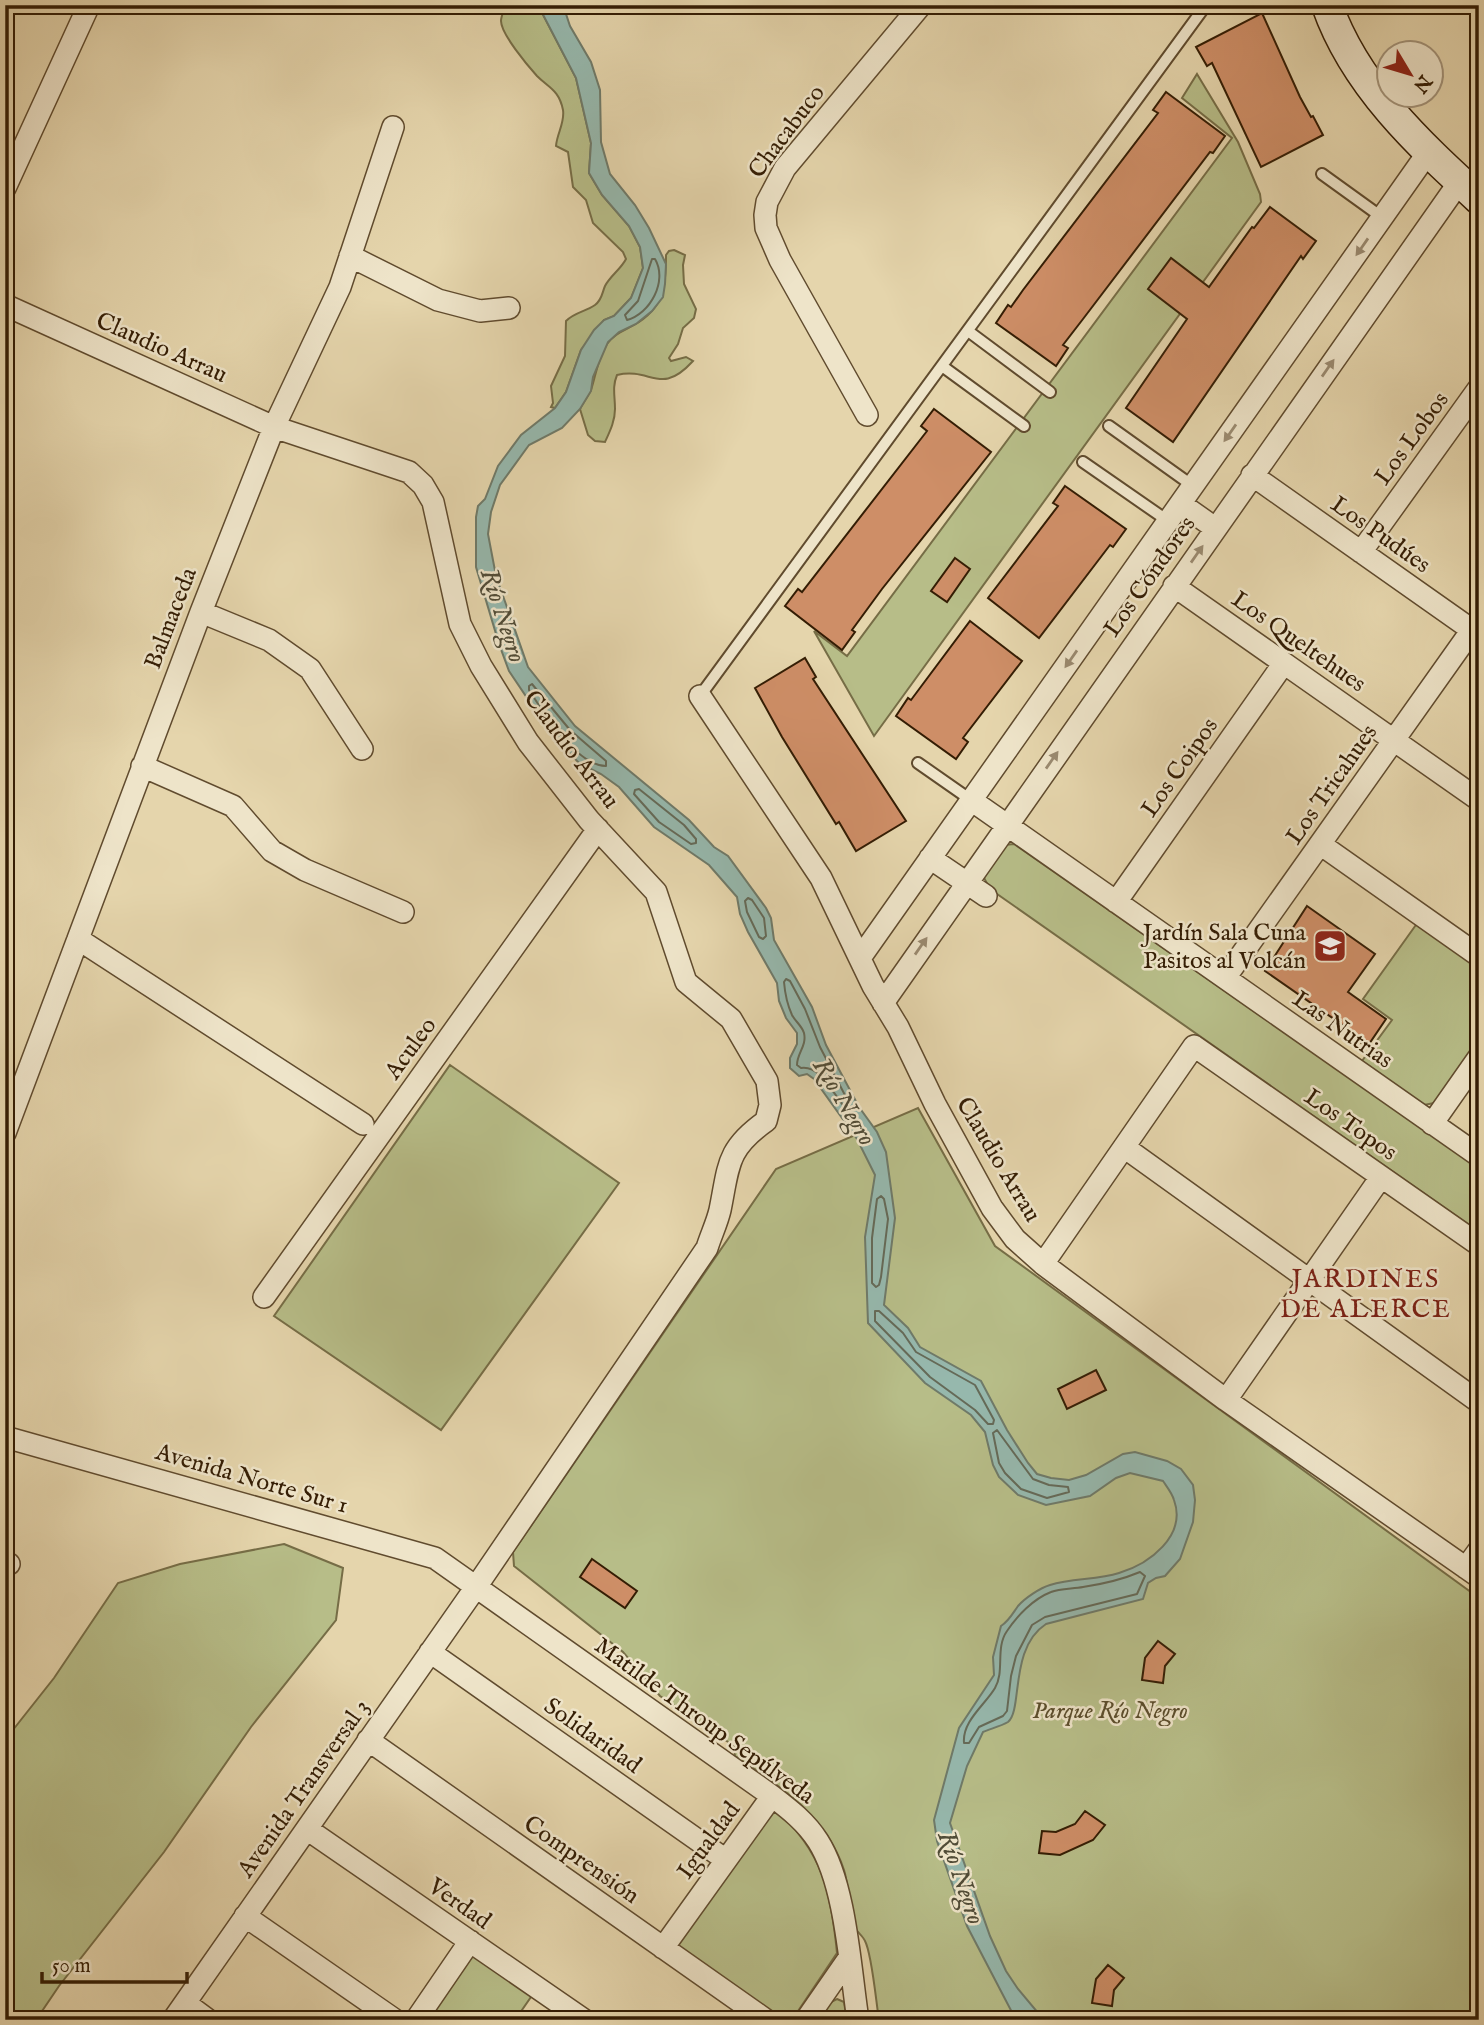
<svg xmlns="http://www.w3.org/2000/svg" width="1484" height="2025" viewBox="0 0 1484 2025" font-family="'IM FELL English',serif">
	<rect width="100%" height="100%" fill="#e5d5ac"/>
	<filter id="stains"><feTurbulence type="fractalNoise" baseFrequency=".00286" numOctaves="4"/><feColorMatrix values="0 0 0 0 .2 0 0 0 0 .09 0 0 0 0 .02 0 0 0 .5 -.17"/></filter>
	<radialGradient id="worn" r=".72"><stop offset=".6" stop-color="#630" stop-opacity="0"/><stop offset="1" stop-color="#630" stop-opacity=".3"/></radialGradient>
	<path fill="#b7bd88" stroke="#766d46" stroke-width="2" d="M 506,5 L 538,5 L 576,78 L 591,143 L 589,173 L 602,195 L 629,226 L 640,247 L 642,260 L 643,268 L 631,298 L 614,316 L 604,320 L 581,350 L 566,392 L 555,408 L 551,407 L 553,403 L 551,386 L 565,356 L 566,321 C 575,312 585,312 595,305 C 602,300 602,293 605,286 C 610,276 621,269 626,259 L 623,252 L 593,223 L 586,200 L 573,187 L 568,152 L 556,146 C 557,133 565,123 563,110 C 559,90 549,88 537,76 C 528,66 501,34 501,21 C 501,16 504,10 506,5 Z
		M 1197,74 L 1238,142 L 1260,194 L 1261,202 L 874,736 L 814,631 L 847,656 L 1232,138 L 1182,98 Z
		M 674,250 L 685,255 L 683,265 L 684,284 L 696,309 L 694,318 L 683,328 L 678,344 L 669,358 L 671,361 L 686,357 L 693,361 C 660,397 652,367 617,375 C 612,387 615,396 615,409 C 615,421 610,431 605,442 L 595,441 L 588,435 L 580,409 C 583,403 588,396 591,390 C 596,375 598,357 607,344 C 614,334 624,331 634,325 C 664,308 666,287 666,255 L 669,251 Z
		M 1014,844 L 1479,1168 L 1479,1232 L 990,889 L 983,876 L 1004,845 Z
		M 1418,922 L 1479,963 L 1479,1041 L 1434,1103 L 1424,1105 L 1362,1061 L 1392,1020 L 1363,999 Z
		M 450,1065 L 619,1183 L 441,1430 L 274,1316 Z
		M 918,1108 L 995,1246 L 1479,1598 L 1479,2020 L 879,2020 C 876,2002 872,1954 865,1941 C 863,1936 858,1933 855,1928 C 847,1911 850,1888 844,1870 C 826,1816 780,1786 735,1756 L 734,1746 L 660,1696 L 623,1652 L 514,1566 L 513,1552 L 776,1169 Z
		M 284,1544 L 343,1568 L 336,1620 L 251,1727 L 164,1852 L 59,1986 L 36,2020 L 5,2020 L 5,1740 L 54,1678 L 118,1583 L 180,1564 Z
		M 776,1810 C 823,1852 831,1892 837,1953 L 792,2020 L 777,2020 L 680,1954 L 677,1938 L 771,1811 Z
		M 471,1954 L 533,1994 L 515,2020 L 423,2020 Z
		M 837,1999 L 844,2002 L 847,2020 L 818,2020 L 831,2002 Z"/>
	<path fill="#96b8ad" stroke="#6f7a69" stroke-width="2" d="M 538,5 L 563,5 L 570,26 L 591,62 L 600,90 L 601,142 L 610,174 L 635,205 L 649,228 L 666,264 L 665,284 L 663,297 L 652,311 L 636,324 L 619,332 L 608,342 L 593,377 L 591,391 L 580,409 L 562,428 L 529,445 L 500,485 L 491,512 L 488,534 L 496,576 L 528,667 L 575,726 L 689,820 L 714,847 L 728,856 L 766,908 L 771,918 L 774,940 L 812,1007 L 826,1045 L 859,1107 L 877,1132 L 886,1152 L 895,1218 L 884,1305 L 908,1328 L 920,1347 L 981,1381 L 1007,1430 L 1028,1463 L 1037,1474 L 1051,1478 L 1069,1480 L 1086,1475 L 1123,1454 L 1135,1452 L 1167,1461 L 1181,1469 L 1193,1485 L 1195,1500 L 1193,1522 L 1180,1559 L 1165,1576 L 1156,1578 L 1148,1583 L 1143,1599 L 1046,1624 C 1009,1648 1023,1710 1008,1722 C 1001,1726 990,1729 983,1732 L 967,1766 L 950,1823 L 990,1936 L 1006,1971 L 1018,1989 L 1044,2020 L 1016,2020 L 967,1926 L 937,1841 L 934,1820 L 959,1728 L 994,1675 L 993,1657 L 1001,1626 C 1009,1621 1013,1613 1018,1606 C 1025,1598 1040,1588 1050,1585 C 1072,1578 1097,1580 1119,1573 C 1149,1564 1187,1536 1174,1500 C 1172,1493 1167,1487 1163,1481 L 1130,1473 L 1116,1478 L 1090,1496 L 1046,1505 L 1018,1495 L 999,1477 L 993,1465 L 985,1432 L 971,1415 L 925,1383 L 868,1323 L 865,1237 L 875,1175 L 857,1139 L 814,1079 L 807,1074 L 799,1076 L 790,1068 L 790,1058 L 797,1044 L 797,1033 L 786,1018 L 779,1001 L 777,983 L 748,932 L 740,914 L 737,897 L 709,865 L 654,827 L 619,787 L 601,774 L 579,763 L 552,735 L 509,671 L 499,644 L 476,567 L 476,517 L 478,506 L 485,499 L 498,466 L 521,435 L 555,408 L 566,392 L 581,350 L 594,330 L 604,320 L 614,316 L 631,298 L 643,268 L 640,247 L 629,226 L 602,195 L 589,173 L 591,143 L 576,78 Z"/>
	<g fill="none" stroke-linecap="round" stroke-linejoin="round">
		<path stroke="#656a58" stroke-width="2" d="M 652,259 L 655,259 C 668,281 650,314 627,320 L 625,315 L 638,301 Z
			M 532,684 L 570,730 L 606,761 L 606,766 C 577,766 543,712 529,690 L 529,686 Z
			M 639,789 L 684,825 L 696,839 L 696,843 L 691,844 L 659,822 L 634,794 L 635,790 Z
			M 748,898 L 752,900 L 764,918 L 766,936 L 763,939 L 759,937 L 747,912 L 745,901 Z
			M 786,979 L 790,981 L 805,1009 L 820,1047 L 848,1101 L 847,1106 L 843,1105 C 832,1092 820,1065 801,1068 L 797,1065 C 797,1053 807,1046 804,1033 C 802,1026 795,1021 792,1015 C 787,1004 785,994 784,982 Z
			M 881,1196 L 884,1199 L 888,1219 L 881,1277 L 879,1285 L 876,1287 L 872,1283 L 872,1238 L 877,1199 Z
			M 875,1311 L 879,1311 L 903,1333 L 916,1352 L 975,1385 L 994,1420 L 993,1424 L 988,1424 L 975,1410 L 930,1377 L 875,1321 Z
			M 997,1430 L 1033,1479 L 1049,1485 L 1068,1487 L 1069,1492 L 1047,1498 L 1021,1489 L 1005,1473 L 999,1463 L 993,1433 Z
			M 1140,1572 L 1145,1576 L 1137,1594 L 1045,1617 L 1032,1625 L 1016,1656 L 1011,1676 L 1007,1711 L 1003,1716 L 979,1727 L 969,1743 L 964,1743 C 962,1721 985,1705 995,1688 C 1005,1671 995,1648 1007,1631 C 1017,1616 1033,1599 1051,1592 C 1060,1588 1073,1589 1083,1587 C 1103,1584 1121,1580 1140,1572 Z"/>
	</g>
	<path fill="#ce8e67" stroke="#341d04" stroke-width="2" d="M 1262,13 L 1300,97 L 1311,117 L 1313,116 L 1323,135 L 1261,167 L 1212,63 L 1207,66 L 1196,47 Z
		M 1166,92 L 1225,136 L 1213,153 L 1210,152 L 1083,319 L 1063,345 L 1068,348 L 1056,366 L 996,323 L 1008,305 L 1011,307 L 1023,290 L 1158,113 L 1153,110 Z
		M 1270,207 L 1316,241 L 1303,259 L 1301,256 L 1173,442 L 1126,408 L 1187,319 L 1148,289 L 1171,258 L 1209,287 L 1252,227 L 1254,228 Z
		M 934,409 L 991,452 L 882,589 L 852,630 L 855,632 L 842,650 L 785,606 L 798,589 L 802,592 L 927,431 L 921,426 Z
		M 1065,486 L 1126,529 L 1113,547 L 1110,545 L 1039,638 L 988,598 L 1058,506 L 1053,503 Z
		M 955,558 L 970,569 L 947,602 L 931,591 Z
		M 970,621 L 1022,661 L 963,738 L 968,742 L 956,759 L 896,716 L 908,698 L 911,700 Z
		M 805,658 L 816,677 L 813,679 L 906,821 L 856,851 L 839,822 L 836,824 L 782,737 L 755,688 Z
		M 1307,906 L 1375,954 L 1348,992 L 1386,1019 L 1367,1047 L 1352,1036 L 1354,1033 L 1265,971 Z
		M 1096,1370 L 1106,1390 L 1067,1409 L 1058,1389 Z
		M 592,1559 L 637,1591 L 625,1608 L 580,1577 Z
		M 1158,1641 L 1175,1654 L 1165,1666 L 1163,1683 L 1142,1680 L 1145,1658 Z
		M 1085,1811 L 1105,1825 L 1093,1840 L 1060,1855 L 1039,1853 L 1042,1831 L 1056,1832 L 1075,1824 Z
		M 1108,1965 L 1124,1978 L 1114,1990 L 1112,2006 L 1092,2003 L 1096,1979 Z"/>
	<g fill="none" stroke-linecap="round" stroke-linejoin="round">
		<defs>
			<path id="lane" d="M 1322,174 L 1383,218
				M 968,331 L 1050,392
				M 942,366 L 1024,426
				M 1109,426 L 1193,486
				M 1083,462 L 1168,521
				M 700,696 L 1206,5
				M 918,763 L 971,800"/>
			<path id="street" d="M 5,188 L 89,5
				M 350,256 L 438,300 L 480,311 L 509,308
				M 5,305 L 274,427 L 409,472 L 423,485 L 433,502 L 460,624 L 481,666 L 528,742 L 589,820 L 656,892 L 686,982 L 731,1019 L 767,1081 L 770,1105 L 766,1121 C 726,1149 729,1166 720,1210 C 717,1223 711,1235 707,1248 L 476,1587 L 173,2020
				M 867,415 L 780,260 L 766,228 L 765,215 L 767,202 L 785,168 L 921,5
				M 1252,475 L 1479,635
				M 1181,504 L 1215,528
				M 1361,552 L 1479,388
				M 1174,586 L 1479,800
				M 201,612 L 269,640 L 310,669 L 362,749
				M 700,696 L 821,878 L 873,986 L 898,1027 L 935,1104 L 992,1208 L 1015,1239 L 1043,1264 L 1226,1400 L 1479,1577
				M 142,766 L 233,806 L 272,851 L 305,870 L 403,912
				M 971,800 L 1479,1156
				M 1320,844 L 1479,956
				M 930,858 L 986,896
				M 1116,902 L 1284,663
				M 78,939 L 363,1124
				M 860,958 L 1429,151
				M 1225,978 L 1479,620
				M 883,1003 L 1460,181
				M 1432,1124 L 1479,1057
				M 5,1133 L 201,612 L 274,427 L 340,287 L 393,127
				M 1124,1147 L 1479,1402
				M 1043,1264 L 1194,1046 L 1479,1245
				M 264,1297 L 598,829
				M 1226,1400 L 1381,1177
				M 5,1437 L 435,1558 L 772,1796 C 789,1809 806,1822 818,1841 C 846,1885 850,1968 858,2020
				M 5,1563 L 9,1564
				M 1466,1568 L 1479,1550
				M 430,1652 L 726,1860
				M 368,1740 L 766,2020
				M 307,1829 L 584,2020
				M 245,1916 L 395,2020
				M 663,1948 L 772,1796
				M 185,2003 L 208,2020
				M 416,2020 L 470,1941
				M 806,2020 L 849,1958"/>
			<path id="secondary" d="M 1327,5 C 1355,85 1418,143 1479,199"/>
		</defs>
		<use href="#lane" stroke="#604b2e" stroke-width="14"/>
		<use href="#street" stroke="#604b2e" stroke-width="24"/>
		<use href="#secondary" stroke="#341d04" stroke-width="33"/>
		<use href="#lane" stroke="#eee4c9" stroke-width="10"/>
		<use href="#street" stroke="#eee4c9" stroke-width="21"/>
		<use href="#secondary" stroke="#eee4c9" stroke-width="30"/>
	</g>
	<defs><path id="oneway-solid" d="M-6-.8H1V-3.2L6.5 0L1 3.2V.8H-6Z" transform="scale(1.75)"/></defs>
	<g fill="#9a8a70">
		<use href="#oneway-solid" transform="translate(1362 247) rotate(125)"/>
		<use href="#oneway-solid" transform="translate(1328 368) rotate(-55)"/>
		<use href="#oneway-solid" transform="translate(1230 433) rotate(125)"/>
		<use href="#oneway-solid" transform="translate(1197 554) rotate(-55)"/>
		<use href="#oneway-solid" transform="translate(1071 659) rotate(125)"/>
		<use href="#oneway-solid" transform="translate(1052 760) rotate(-55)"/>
		<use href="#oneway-solid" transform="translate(921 946) rotate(-55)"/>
	</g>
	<defs>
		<symbol id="school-square" viewBox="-11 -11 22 22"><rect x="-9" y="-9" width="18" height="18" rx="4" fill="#8f2418" stroke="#eee4c9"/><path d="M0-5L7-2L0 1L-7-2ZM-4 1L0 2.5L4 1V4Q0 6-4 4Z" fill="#fff"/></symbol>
	</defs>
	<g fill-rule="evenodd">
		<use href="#school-square" x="1311" y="927" width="38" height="38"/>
	</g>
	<g text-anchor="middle" stroke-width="5" stroke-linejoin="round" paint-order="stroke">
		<g font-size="24" fill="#341d04" stroke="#eee4c9">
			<text transform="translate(786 131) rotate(-53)" y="8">Chacabuco</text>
			<text transform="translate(162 347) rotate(24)" y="8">Claudio Arrau</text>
			<text transform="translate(1411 438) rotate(-54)" y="8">Los Lobos</text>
			<text transform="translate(1381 534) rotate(35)" y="8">Los Pudúes</text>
			<text transform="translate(1149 576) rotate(-55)" y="8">Los Cóndores</text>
			<text transform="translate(170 618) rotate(-69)" y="8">Balmaceda</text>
			<text transform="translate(1299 641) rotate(35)" y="8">Los Queltehues</text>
			<text transform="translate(572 749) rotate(53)" y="8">Claudio Arrau</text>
			<text transform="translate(1179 767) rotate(-55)" y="8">Los Coipos</text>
			<text transform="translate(1331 784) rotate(-55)" y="8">Los Tricahues</text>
			<text transform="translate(1343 1029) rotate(35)" y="8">Las Nutrias</text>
			<text transform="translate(410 1048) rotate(-54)" y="8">Aculeo</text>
			<text transform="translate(1351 1124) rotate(35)" y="8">Los Topos</text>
			<text transform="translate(999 1159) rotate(59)" y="8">Claudio Arrau</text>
			<text transform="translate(252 1478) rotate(16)" y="8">Avenida Norte Sur 1</text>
			<text transform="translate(705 1720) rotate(36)" y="8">Matilde Throup Sepúlveda</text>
			<text transform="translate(593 1735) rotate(35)" y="8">Solidaridad</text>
			<text transform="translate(303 1788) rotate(-55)" y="8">Avenida Transversal 3</text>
			<text transform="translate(708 1840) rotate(-54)" y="8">Igualdad</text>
			<text transform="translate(582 1859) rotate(35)" y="8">Comprensión</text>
			<text transform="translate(460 1903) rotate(35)" y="8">Verdad</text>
		</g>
		<g font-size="24" fill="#341d04" stroke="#eee4c9" text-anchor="end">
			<text x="1306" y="940">Jardín Sala Cuna<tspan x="1306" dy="28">Pasitos al Volcán</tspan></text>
		</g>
		<g font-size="24" font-style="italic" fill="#5b4d2c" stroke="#eee4c9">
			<text x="1110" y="1718">Parque Río Negro</text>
		</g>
		<g font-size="26" font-style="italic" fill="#514c37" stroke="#eee4c9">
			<text transform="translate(504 615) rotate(72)" y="9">Río Negro</text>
			<text transform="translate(845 1101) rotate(59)" y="9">Río Negro</text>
			<text transform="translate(962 1877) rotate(71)" y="9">Río Negro</text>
		</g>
		<g font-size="26" letter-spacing="2" fill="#7a1f14" stroke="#eee4c9">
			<text x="1366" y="1287">JARDINES<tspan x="1366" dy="30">DE ALERCE</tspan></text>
		</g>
	</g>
	<rect width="1484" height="2025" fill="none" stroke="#e5d5ac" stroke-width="28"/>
	<rect x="7" y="7" width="1470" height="2011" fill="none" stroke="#341d04" stroke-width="3.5"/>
	<rect x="14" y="14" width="1456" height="1997" fill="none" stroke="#341d04" stroke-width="2"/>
	<g transform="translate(1410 74) rotate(128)"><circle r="33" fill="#eee4c9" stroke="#a4947a" stroke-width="2"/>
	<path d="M0-5L12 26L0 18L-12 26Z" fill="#8f2418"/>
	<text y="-10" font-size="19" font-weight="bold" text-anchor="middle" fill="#341d04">N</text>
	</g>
	<path d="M42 1972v10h145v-10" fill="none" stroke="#341d04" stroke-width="3.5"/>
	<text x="52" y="1972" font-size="21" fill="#341d04" stroke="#eee4c9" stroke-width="5" paint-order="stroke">50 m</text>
	<rect width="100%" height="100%" filter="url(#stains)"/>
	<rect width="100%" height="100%" fill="url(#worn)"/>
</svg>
